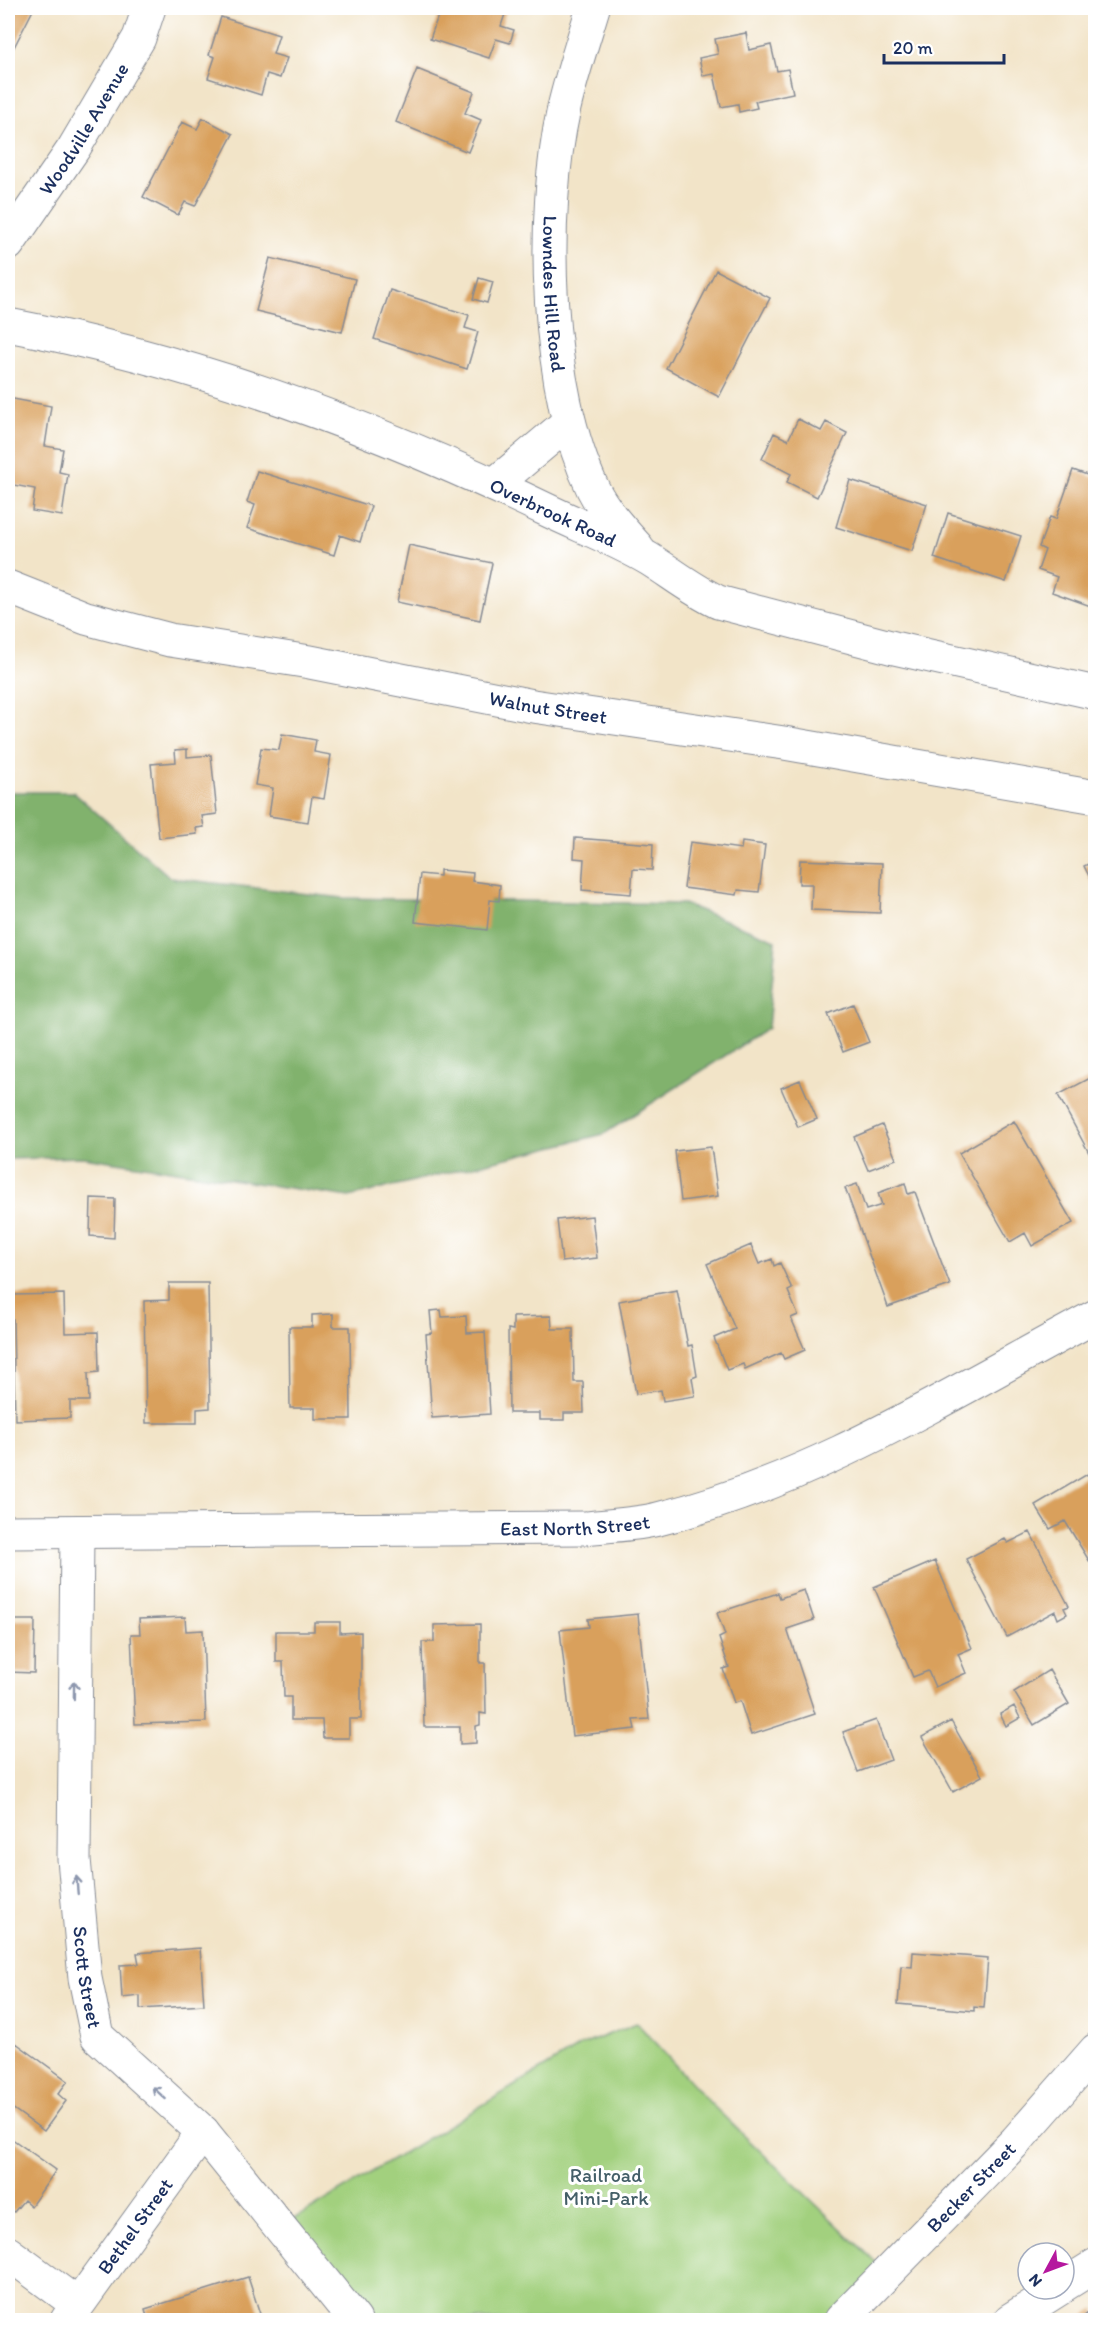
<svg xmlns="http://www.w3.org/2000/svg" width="1103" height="2328" viewBox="0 0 1103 2328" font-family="Itim,sans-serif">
	<rect width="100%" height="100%" fill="#fff"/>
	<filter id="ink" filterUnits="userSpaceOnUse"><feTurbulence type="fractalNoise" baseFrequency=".0167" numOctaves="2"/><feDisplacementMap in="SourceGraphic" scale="12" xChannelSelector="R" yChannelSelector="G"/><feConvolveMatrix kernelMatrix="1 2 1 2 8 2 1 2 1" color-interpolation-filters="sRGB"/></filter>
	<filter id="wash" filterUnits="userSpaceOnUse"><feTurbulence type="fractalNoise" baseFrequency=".008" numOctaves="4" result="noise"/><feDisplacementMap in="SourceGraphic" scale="24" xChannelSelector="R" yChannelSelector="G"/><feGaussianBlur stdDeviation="1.35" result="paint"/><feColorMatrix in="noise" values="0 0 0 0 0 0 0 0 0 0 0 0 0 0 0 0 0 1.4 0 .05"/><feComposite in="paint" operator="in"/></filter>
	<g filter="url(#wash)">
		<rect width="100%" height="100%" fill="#f2e4c8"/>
		<path fill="#a2d07e" stroke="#5e806e" stroke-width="1.5" d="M 637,2023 L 707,2100 L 883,2269 L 829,2320 L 377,2320 L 293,2220 L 580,2046 Z"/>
		<path fill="#81b26d" stroke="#4e7066" stroke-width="1.5" d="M 8,792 L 73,792 L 171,878 L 343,898 L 684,904 L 776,940 L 768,1028 L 604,1134 L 349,1197 L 83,1157 L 8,1159 Z"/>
		<g id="blocks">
			<path fill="#d9a05b" d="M 8,8 L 34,8 L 8,59 Z
				M 433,8 L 507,8 L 501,26 L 514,30 L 510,43 L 496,39 L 489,58 L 430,39 L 440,10 Z
				M 221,17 L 279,35 L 273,54 L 287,58 L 280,78 L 267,74 L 261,95 L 208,78 L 215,57 L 209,55 Z
				M 746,33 L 749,50 L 771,45 L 777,71 L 788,69 L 793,93 L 755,101 L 757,108 L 739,112 L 738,104 L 721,107 L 714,74 L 703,76 L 699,58 L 718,54 L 715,39 Z
				M 417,69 L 474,92 L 465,113 L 481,120 L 468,152 L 396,122 Z
				M 203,118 L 233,134 L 195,206 L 185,202 L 178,215 L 143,197 L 182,122 L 197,129 Z
				M 270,258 L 355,279 L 342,332 L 256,311 Z
				M 716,270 L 770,298 L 719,397 L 666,368 Z
				M 479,278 L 493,282 L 487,303 L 473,299 Z
				M 390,290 L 469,315 L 465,328 L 478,332 L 467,369 L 374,339 Z
				M 8,398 L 51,406 L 45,446 L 63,449 L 59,472 L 68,474 L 62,516 L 32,511 L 35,489 L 8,484 Z
				M 798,419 L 821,431 L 826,422 L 847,433 L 817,497 L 787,482 L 791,474 L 762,459 L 774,433 L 788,440 Z
				M 1073,470 L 1096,478 L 1096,566 L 1092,577 L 1096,578 L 1096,608 L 1052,592 L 1057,577 L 1038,570 L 1045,550 L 1039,547 L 1050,517 L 1056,519 Z
				M 257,471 L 371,506 L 360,542 L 340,535 L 334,555 L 247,528 L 255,505 L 247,502 Z
				M 850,480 L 927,504 L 912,551 L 836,527 Z
				M 948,513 L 1021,536 L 1006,582 L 934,558 Z
				M 409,545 L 492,563 L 480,620 L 397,602 Z
				M 282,734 L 316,740 L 314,752 L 331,755 L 324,799 L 312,797 L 308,822 L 269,816 L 273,788 L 255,785 L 261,748 L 279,750 Z
				M 187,749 L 187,757 L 211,755 L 217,814 L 202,816 L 204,827 L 196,828 L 197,834 L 159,838 L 151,764 L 176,762 L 175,750 Z
				M 575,838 L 653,844 L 652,870 L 633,869 L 631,894 L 582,890 L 584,859 L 574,858 Z
				M 690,842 L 741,849 L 742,842 L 765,845 L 759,892 L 738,890 L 737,895 L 684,888 Z
				M 800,860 L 882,863 L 880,913 L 811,910 L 812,884 L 799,884 Z
				M 1096,860 L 1096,890 L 1084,866 Z
				M 440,870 L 473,873 L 472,881 L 500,885 L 499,901 L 490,900 L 487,930 L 415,922 L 420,874 L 440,876 Z
				M 853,1004 L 869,1042 L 843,1052 L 828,1014 Z
				M 1096,1075 L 1096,1166 L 1058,1095 Z
				M 800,1080 L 817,1119 L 798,1127 L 781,1088 Z
				M 1014,1121 L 1073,1223 L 1032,1246 L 1025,1233 L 1010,1242 L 959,1153 Z
				M 882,1125 L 896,1159 L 868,1170 L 854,1137 Z
				M 711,1147 L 718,1196 L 681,1201 L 675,1151 Z
				M 905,1183 L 908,1194 L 915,1192 L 950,1285 L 888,1307 L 845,1188 L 857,1184 L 866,1210 L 882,1205 L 878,1193 Z
				M 91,1198 L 115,1199 L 114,1238 L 90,1236 Z
				M 592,1216 L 597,1258 L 562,1262 L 557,1220 Z
				M 751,1245 L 759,1264 L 772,1259 L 774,1266 L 780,1263 L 792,1289 L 788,1291 L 798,1315 L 791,1318 L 805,1350 L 784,1359 L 781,1353 L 745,1369 L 743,1364 L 727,1370 L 714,1338 L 735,1329 L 707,1264 Z
				M 8,1277 L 12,1277 L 11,1295 L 64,1294 L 65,1333 L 98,1332 L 99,1372 L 88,1373 L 89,1401 L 70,1401 L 70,1418 L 15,1420 L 13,1319 L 8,1319 Z
				M 169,1283 L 208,1283 L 210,1408 L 197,1409 L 197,1423 L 146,1423 L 144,1301 L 169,1300 Z
				M 677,1290 L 688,1346 L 692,1345 L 697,1376 L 692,1378 L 695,1396 L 663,1401 L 661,1390 L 636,1394 L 619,1301 Z
				M 441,1310 L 442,1317 L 466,1316 L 467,1333 L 485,1332 L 490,1414 L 432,1418 L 426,1334 L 432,1333 L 430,1311 Z
				M 333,1314 L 333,1327 L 350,1327 L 351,1419 L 315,1419 L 315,1408 L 290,1408 L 289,1327 L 312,1327 L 312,1315 Z
				M 551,1316 L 552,1329 L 573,1329 L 574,1382 L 583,1382 L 584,1413 L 564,1413 L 564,1420 L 540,1420 L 540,1413 L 509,1413 L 508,1329 L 513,1330 L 513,1317 Z
				M 1096,1469 L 1096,1572 L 1065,1521 L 1050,1529 L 1035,1505 Z
				M 1030,1532 L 1069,1606 L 1064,1608 L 1067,1614 L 1058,1619 L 1055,1611 L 1007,1637 L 966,1559 L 1005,1539 L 1008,1543 Z
				M 935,1561 L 972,1648 L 958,1654 L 966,1673 L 935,1687 L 928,1671 L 913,1677 L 874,1587 Z
				M 804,1590 L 814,1620 L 787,1629 L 815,1714 L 751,1735 L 740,1701 L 734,1703 L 723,1669 L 729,1667 L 719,1638 L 725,1635 L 717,1613 L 778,1593 L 780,1598 Z
				M 638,1614 L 649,1719 L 633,1720 L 635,1729 L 572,1736 L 560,1630 L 589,1627 L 588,1619 Z
				M 185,1617 L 186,1631 L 203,1630 L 206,1722 L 135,1724 L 131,1634 L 140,1634 L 139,1619 Z
				M 8,1620 L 35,1620 L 34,1673 L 8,1672 Z
				M 314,1622 L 340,1622 L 340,1633 L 361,1632 L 361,1719 L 349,1719 L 349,1738 L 323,1738 L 322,1720 L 291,1720 L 291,1697 L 284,1697 L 283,1662 L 276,1662 L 276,1631 L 314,1631 Z
				M 480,1624 L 480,1663 L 485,1663 L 486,1714 L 480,1713 L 480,1725 L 476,1726 L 476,1743 L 460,1744 L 460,1727 L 424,1727 L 422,1642 L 434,1642 L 434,1625 Z
				M 1049,1670 L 1069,1704 L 1034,1725 L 1014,1692 Z
				M 1014,1706 L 1020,1718 L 1006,1726 L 1000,1714 Z
				M 876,1720 L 891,1760 L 858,1772 L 843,1732 Z
				M 951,1721 L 982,1776 L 953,1792 L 922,1737 Z
				M 200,1948 L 204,2005 L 140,2009 L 140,1996 L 122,1998 L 120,1965 L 139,1964 L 137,1953 Z
				M 913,1952 L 988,1958 L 984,2008 L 974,2007 L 974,2011 L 898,2004 L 901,1966 L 912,1967 Z
				M 16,2043 L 68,2081 L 58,2094 L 66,2101 L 44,2131 L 8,2105 L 8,2055 Z
				M 8,2136 L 56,2170 L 31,2206 L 24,2200 L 14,2212 L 8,2208 Z
				M 248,2277 L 262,2320 L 148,2320 L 145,2309 Z
				M 1096,2308 L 1096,2320 L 1079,2320 L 1088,2313 Z"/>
		</g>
	</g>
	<g filter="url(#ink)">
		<use href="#blocks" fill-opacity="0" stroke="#868a93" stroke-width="1.5"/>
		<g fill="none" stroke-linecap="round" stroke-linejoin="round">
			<defs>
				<g id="minor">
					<path id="s1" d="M 593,8 C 583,41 572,74 564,108 C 540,216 545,389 593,489 C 604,511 621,529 637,547"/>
					<path id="s2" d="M 8,244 L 74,148 L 139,38 L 149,8"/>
					<path id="s3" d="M 8,325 C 193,360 377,428 547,510 C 580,526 617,540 649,559 C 673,574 691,589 718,602 L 894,648 L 1096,693"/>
					<path d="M 494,485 L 569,422"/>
					<path id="s4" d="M 8,587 L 86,618 L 170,640 L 310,662 L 533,706 L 784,743 L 1096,797"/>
					<path id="s5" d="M 77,1532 L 74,1859 L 85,1978 L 97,2036 L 203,2132 L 355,2320"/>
					<path d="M 8,2253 L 77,2304"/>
					<path d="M 1064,2285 L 1096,2265"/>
					<path id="s6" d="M 67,2320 L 203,2132"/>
					<path id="s7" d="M 841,2320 L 1016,2141 L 1096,2050"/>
					<path d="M 1010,2320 L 1059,2289"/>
				</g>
				<g id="major">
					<path id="s8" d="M 8,1532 L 586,1528 C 609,1525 635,1525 658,1519 C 815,1480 955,1391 1096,1316"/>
				</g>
			</defs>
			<use href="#minor" stroke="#868a93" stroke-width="35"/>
			<use href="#major" stroke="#868a93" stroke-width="35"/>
			<use href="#minor" stroke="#fff" stroke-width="33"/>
			<use href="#major" stroke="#fff" stroke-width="33"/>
		</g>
		<defs><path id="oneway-shaft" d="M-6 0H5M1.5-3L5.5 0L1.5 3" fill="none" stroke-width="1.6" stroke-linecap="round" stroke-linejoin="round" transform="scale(1.5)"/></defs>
		<g stroke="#8d97ae">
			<use href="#oneway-shaft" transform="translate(74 1690) rotate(-89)"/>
			<use href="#oneway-shaft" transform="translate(77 1885) rotate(-95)"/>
			<use href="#oneway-shaft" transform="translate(159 2093) rotate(-138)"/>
		</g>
	</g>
	<g text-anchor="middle" stroke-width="6" stroke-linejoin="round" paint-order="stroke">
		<g font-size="20" fill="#1b2f5e" stroke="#fff">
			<text dy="7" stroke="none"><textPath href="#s2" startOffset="138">Woodville Avenue</textPath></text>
			<text dy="7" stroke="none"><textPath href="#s1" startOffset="291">Lowndes Hill Road</textPath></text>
			<text dy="7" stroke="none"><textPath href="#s3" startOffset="578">Overbrook Road</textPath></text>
			<text dy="7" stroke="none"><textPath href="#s4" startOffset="555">Walnut Street</textPath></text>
			<text dy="7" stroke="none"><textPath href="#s8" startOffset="567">East North Street</textPath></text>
			<text dy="7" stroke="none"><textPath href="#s5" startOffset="446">Scott Street</textPath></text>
			<text dy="7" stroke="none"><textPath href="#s7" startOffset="186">Becker Street</textPath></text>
			<text dy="7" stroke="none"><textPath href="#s6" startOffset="116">Bethel Street</textPath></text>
		</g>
		<g font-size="20" fill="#445f68" stroke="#fff">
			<text x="606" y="2182">Railroad<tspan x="606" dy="23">Mini-Park</tspan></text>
		</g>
	</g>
	<rect width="1103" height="2328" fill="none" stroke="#fff" stroke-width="30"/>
	<g transform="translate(1046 2271) rotate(229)"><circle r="28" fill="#ffffff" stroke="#a4acbf" stroke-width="1.5"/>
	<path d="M0-4.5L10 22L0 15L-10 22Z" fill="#b5179e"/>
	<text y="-9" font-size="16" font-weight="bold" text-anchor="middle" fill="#1b2f5e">N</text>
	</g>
	<path d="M884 54v9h120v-9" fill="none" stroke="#1b2f5e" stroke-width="3"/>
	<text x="893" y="54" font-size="18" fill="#1b2f5e" stroke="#ffffff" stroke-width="4.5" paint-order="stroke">20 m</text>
</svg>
